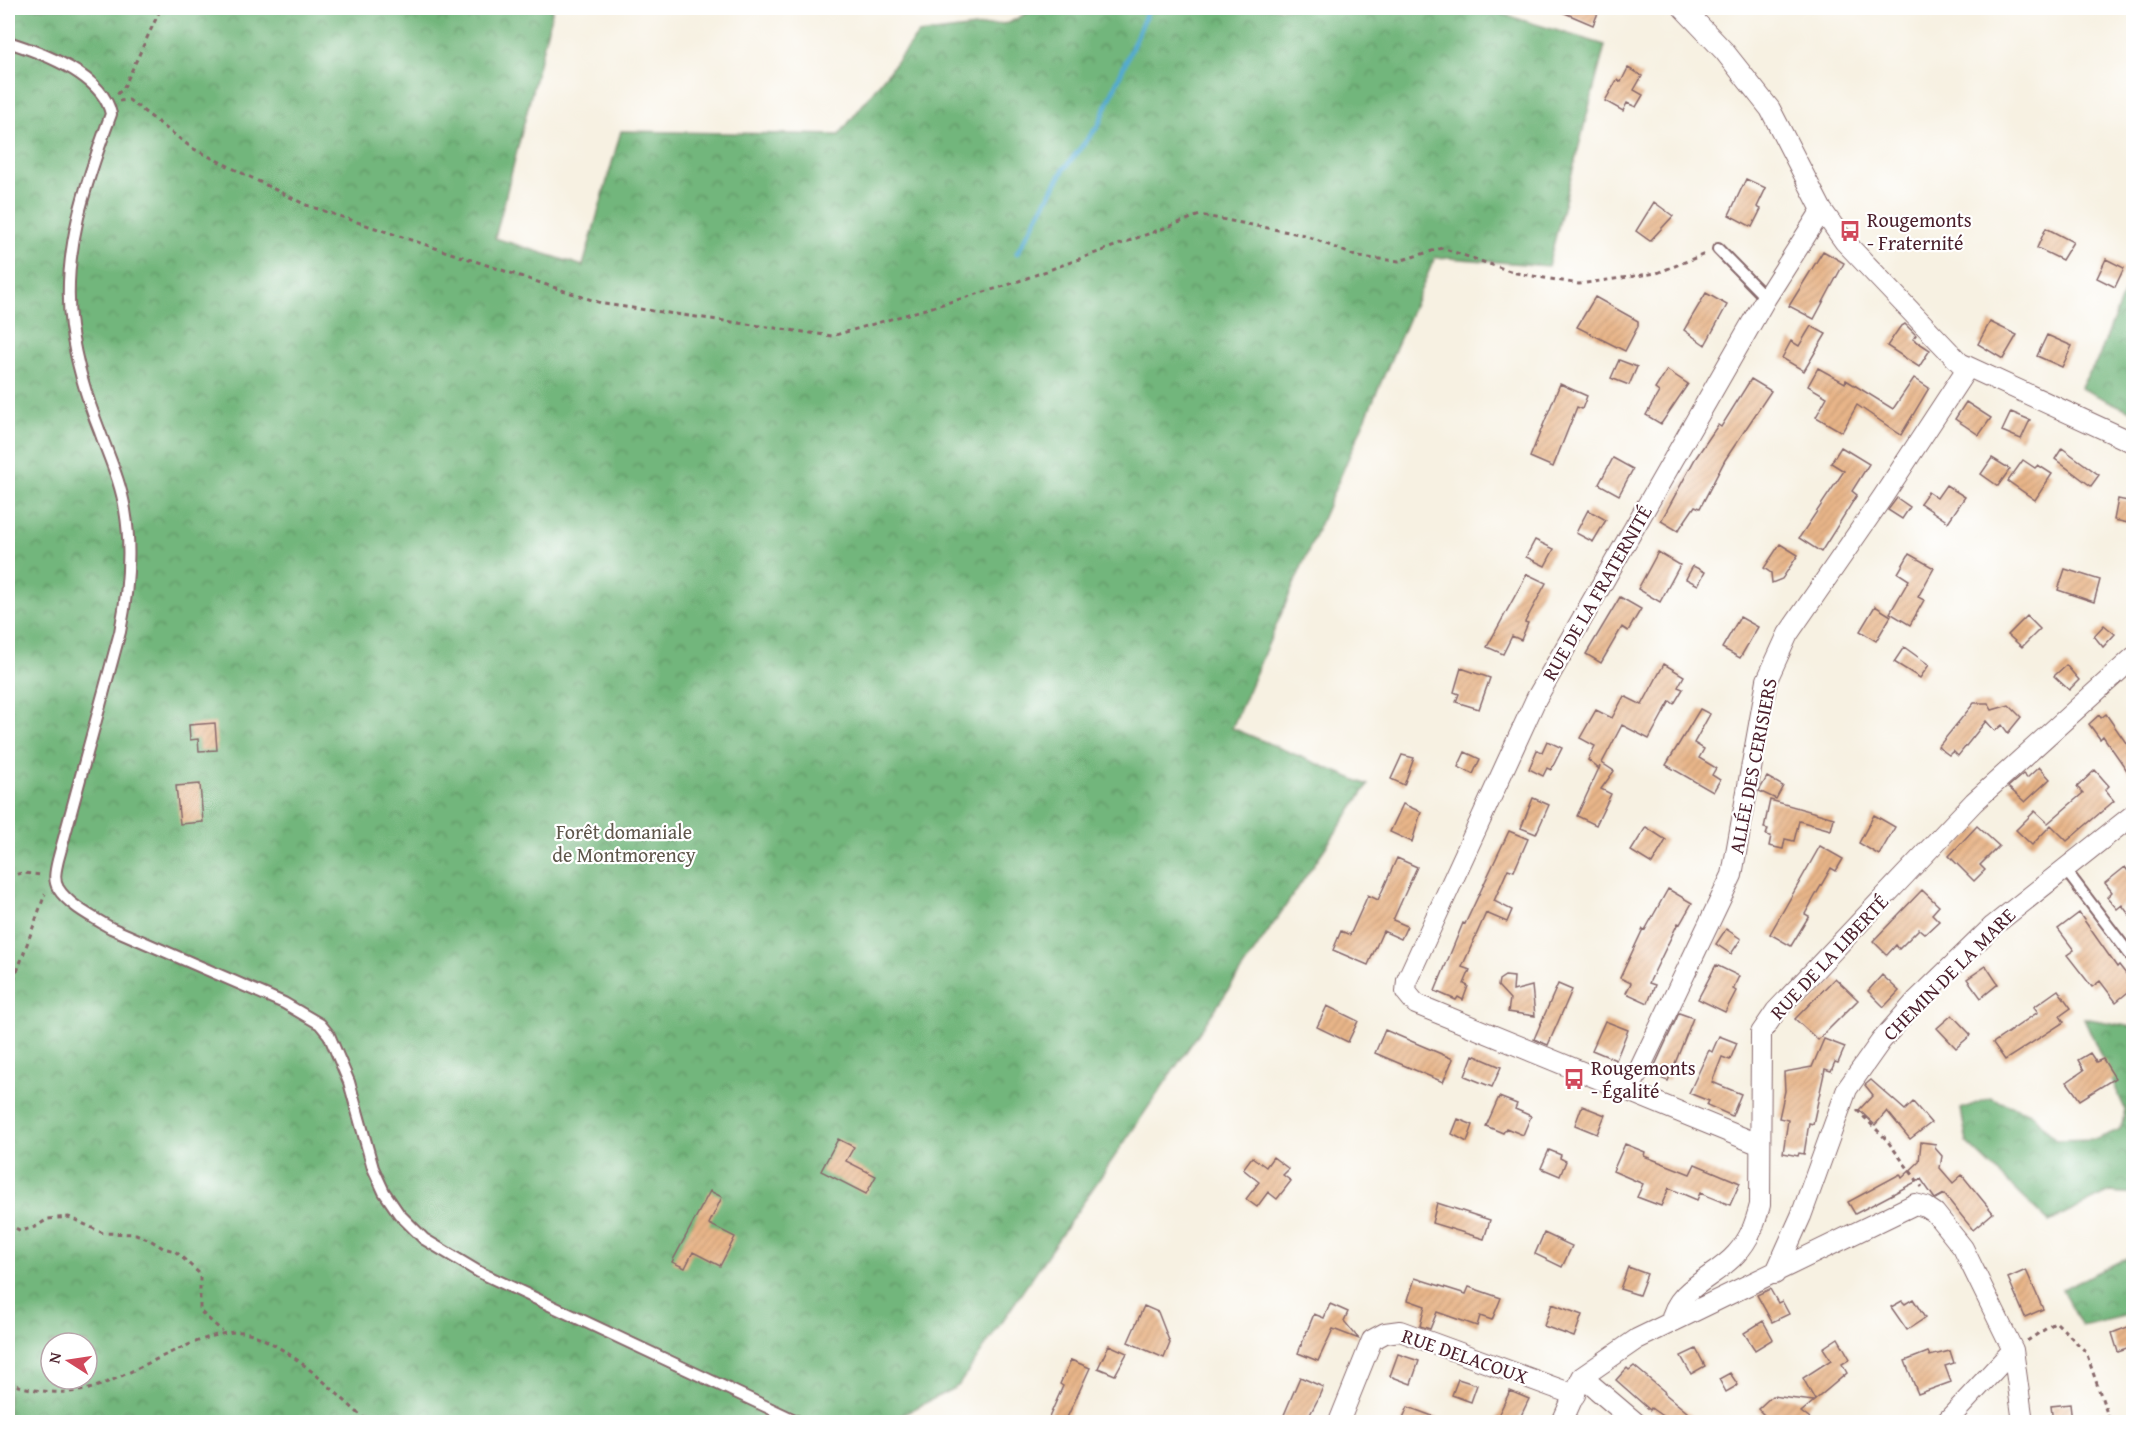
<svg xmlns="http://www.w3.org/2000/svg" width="2141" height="1430" viewBox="0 0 2141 1430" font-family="'Gentium Book Plus',serif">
	<defs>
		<pattern id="forest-crowns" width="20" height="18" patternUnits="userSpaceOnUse" patternTransform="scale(1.5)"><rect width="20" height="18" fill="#72b67b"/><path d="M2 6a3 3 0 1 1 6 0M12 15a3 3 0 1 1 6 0" fill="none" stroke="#609365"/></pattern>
		<pattern id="building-hatch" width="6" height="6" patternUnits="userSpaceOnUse" patternTransform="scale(1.5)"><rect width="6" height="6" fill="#e8b589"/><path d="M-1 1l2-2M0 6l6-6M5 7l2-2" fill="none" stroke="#c89b76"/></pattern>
	</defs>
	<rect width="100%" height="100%" fill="#fff"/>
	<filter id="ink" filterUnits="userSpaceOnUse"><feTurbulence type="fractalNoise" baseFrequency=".0167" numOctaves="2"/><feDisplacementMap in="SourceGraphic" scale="12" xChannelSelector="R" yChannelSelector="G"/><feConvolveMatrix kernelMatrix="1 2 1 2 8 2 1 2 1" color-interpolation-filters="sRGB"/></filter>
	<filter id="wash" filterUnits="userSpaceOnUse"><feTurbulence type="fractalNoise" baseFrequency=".008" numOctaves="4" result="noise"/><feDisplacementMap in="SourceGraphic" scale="24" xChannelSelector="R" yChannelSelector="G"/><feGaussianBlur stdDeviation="1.35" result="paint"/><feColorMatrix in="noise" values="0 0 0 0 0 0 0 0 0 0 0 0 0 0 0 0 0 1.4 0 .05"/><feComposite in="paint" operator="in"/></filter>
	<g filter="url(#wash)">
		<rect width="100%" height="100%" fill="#f7f1e2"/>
		<path fill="url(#forest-crowns)" stroke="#5e6a53" stroke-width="1.5" fill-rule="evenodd" d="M 8,8 L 553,8 L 495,238 L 583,266 L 621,131 L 839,135 L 918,34 L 1009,23 L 1036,8 L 1482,8 L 1605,45 L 1548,266 L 1435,257 L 1232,728 L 1368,785 L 958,1386 L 889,1422 L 8,1422 ZM 51,1343 L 87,1343 L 87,1379 L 51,1379 Z
			M 2133,269 L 2133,412 L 2080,388 L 2099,357 Z
			M 2084,1018 L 2133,1027 L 2133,1194 L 2110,1192 L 2049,1222 L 1967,1143 L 1961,1109 L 1990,1098 L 2033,1114 L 2055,1140 L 2097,1139 L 2121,1129 L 2125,1109 Z
			M 2133,1255 L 2133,1314 L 2082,1326 L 2062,1289 Z"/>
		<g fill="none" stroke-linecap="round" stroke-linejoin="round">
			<path stroke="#53aad0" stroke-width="5" d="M 1017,253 L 1064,169 L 1098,126 L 1149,8"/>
		</g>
		<g id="blocks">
			<path fill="url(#building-hatch)" d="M 1553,8 L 1600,8 L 1593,25 Z
				M 1628,68 L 1642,76 L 1634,90 L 1643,95 L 1636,107 L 1627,103 L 1623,111 L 1605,101 L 1617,80 L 1621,82 Z
				M 1746,179 L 1766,188 L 1757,207 L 1761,209 L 1752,227 L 1729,215 Z
				M 1654,202 L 1673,216 L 1650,241 L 1636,231 Z
				M 2046,228 L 2073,242 L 2062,260 L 2037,248 Z
				M 1823,251 L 1844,263 L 1814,319 L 1789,306 Z
				M 2106,259 L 2124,268 L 2115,287 L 2097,278 Z
				M 1706,293 L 1727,305 L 1705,345 L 1684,330 Z
				M 1595,297 L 1638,321 L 1638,326 L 1625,351 L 1577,327 Z
				M 1990,322 L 2017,335 L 2003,359 L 1978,344 Z
				M 1905,324 L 1916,335 L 1913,339 L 1930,350 L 1919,367 L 1887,346 L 1900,327 Z
				M 1811,326 L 1826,334 L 1804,371 L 1782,358 L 1791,341 L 1799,346 Z
				M 2047,335 L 2072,346 L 2062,367 L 2037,356 Z
				M 1619,360 L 1637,367 L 1629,385 L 1611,378 Z
				M 1818,368 L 1845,383 L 1846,380 L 1893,409 L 1914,378 L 1929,388 L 1901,435 L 1857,405 L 1842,432 L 1816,417 L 1827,397 L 1808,386 Z
				M 1667,370 L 1688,384 L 1661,424 L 1646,415 L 1659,392 L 1655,389 Z
				M 1751,379 L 1771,391 L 1725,460 L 1700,508 L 1695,506 L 1678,531 L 1661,521 L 1695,459 L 1718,425 L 1721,427 Z
				M 1560,384 L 1587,396 L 1582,409 L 1577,407 L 1553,467 L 1530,457 Z
				M 1966,402 L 1991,418 L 1979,435 L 1955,419 Z
				M 2011,412 L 2030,420 L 2021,439 L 2002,431 Z
				M 1841,447 L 1869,464 L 1852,491 L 1857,495 L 1821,552 L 1799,538 L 1844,471 L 1831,463 Z
				M 2062,448 L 2099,475 L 2091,486 L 2055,459 Z
				M 1613,458 L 1633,469 L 1619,495 L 1599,484 Z
				M 1992,458 L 2010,469 L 1998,486 L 1981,474 Z
				M 2023,460 L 2035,468 L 2038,465 L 2052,474 L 2035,500 L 2008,481 Z
				M 1946,485 L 1965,497 L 1948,522 L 1920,503 L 1928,492 L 1937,498 Z
				M 1897,498 L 1910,507 L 1902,519 L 1888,510 Z
				M 2118,499 L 2133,502 L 2133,524 L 2114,520 Z
				M 1588,510 L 1606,520 L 1593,542 L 1576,533 Z
				M 1535,540 L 1554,549 L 1545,566 L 1526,557 Z
				M 1780,544 L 1798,555 L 1782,579 L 1772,583 L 1771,573 L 1764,568 Z
				M 1658,552 L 1680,565 L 1660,602 L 1638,589 Z
				M 1909,554 L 1934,568 L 1918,597 L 1924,600 L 1910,625 L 1890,613 L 1909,580 L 1898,573 Z
				M 1693,566 L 1705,572 L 1698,585 L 1686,579 Z
				M 2065,569 L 2100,580 L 2094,602 L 2058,590 Z
				M 1527,574 L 1546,583 L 1525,622 L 1528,623 L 1521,640 L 1512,636 L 1503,654 L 1487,647 Z
				M 1620,597 L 1641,609 L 1628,631 L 1622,627 L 1601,663 L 1586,654 Z
				M 1875,606 L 1891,616 L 1876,641 L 1860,631 Z
				M 2027,616 L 2040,629 L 2022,647 L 2008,635 Z
				M 1740,617 L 1758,627 L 1740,658 L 1722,648 Z
				M 2104,625 L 2115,634 L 2103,647 L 2094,636 Z
				M 1904,647 L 1929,665 L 1920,678 L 1894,662 Z
				M 1664,664 L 1684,676 L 1678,687 L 1683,689 L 1674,704 L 1670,701 L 1649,739 L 1622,725 L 1602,763 L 1614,771 L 1601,789 L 1611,794 L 1596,825 L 1577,816 L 1600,766 L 1599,769 L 1588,760 L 1595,746 L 1580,738 L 1596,710 L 1612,718 L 1624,696 L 1642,705 Z
				M 2066,665 L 2079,680 L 2069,690 L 2054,676 Z
				M 1461,668 L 1490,678 L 1479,709 L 1456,702 L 1459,694 L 1454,692 Z
				M 1974,703 L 1988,703 L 1992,710 L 2009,705 L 2021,717 L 2008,733 L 2002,725 L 1995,731 L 1986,721 L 1958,756 L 1953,751 L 1949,755 L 1938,747 Z
				M 1700,709 L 1710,714 L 1694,743 L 1704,749 L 1699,758 L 1716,768 L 1712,775 L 1720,780 L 1713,792 L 1666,765 Z
				M 2106,714 L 2133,753 L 2133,779 L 2103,736 L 2100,739 L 2089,724 L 2099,715 L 2101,718 Z
				M 215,723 L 217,750 L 199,751 L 198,739 L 190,740 L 189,725 Z
				M 1547,741 L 1562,748 L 1551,770 L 1547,768 L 1543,776 L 1529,769 L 1537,750 L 1542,752 Z
				M 1465,752 L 1480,759 L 1473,774 L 1458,767 Z
				M 1402,755 L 1414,758 L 1404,785 L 1391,779 Z
				M 2039,767 L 2050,779 L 2025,802 L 2008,787 L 2023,774 L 2027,778 Z
				M 2095,770 L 2109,786 L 2105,790 L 2114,801 L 2067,841 L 2051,825 L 2032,845 L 2016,830 L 2035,811 L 2048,823 L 2083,793 L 2077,787 Z
				M 1767,777 L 1783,786 L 1776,799 L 1759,791 Z
				M 200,784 L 203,822 L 180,824 L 176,786 Z
				M 1533,798 L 1549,805 L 1536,834 L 1521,828 Z
				M 1770,800 L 1834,818 L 1831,830 L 1799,821 L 1794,841 L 1785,839 L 1783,849 L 1769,846 L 1771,836 L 1766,835 L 1768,829 L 1764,828 Z
				M 1403,804 L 1421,812 L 1412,842 L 1390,832 Z
				M 1874,815 L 1895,827 L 1879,855 L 1859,843 Z
				M 1977,826 L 1999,846 L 1980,865 L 1985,870 L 1974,881 L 1949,856 Z
				M 1646,827 L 1666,840 L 1652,864 L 1631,851 Z
				M 1509,831 L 1528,839 L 1514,871 L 1508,869 L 1494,901 L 1512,910 L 1507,922 L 1486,913 L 1462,967 L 1470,970 L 1464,984 L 1468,986 L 1463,1000 L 1458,997 L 1456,1000 L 1435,991 L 1463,923 L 1465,924 Z
				M 1820,846 L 1843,859 L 1836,871 L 1831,868 L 1805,914 L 1809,916 L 1791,946 L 1770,934 Z
				M 1397,858 L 1417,867 L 1393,920 L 1407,926 L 1401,939 L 1383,931 L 1368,965 L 1333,950 L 1341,931 L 1350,935 L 1368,895 L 1378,900 Z
				M 2125,867 L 2133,878 L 2133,920 L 2122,905 L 2117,909 L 2107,897 L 2112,892 L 2105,883 Z
				M 1668,889 L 1692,903 L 1680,924 L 1678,923 L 1649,983 L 1655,985 L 1648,1003 L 1626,993 L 1631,983 L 1620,978 L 1643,929 L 1645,930 Z
				M 1922,890 L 1939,906 L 1932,914 L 1939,921 L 1925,934 L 1919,929 L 1899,949 L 1896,945 L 1887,955 L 1873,941 Z
				M 2079,913 L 2117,967 L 2119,965 L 2126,974 L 2133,968 L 2133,988 L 2116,1002 L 2100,981 L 2092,987 L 2067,955 L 2074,950 L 2058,929 Z
				M 1726,929 L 1741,939 L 1731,954 L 1716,944 Z
				M 1716,965 L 1739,976 L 1733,989 L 1736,991 L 1725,1012 L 1698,999 Z
				M 1986,966 L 1998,984 L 1981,998 L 1967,979 Z
				M 1882,975 L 1899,991 L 1884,1007 L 1868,991 Z
				M 1505,976 L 1514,977 L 1513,991 L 1532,986 L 1535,1016 L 1508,1012 L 1510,999 L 1498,986 L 1499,980 Z
				M 1835,978 L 1858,1000 L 1818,1040 L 1795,1019 Z
				M 1558,984 L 1572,990 L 1548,1045 L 1534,1039 Z
				M 2058,990 L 2071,1008 L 2060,1016 L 2064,1022 L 2005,1060 L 1993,1043 L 2038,1012 L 2034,1007 Z
				M 1327,1006 L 1358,1021 L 1348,1042 L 1317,1027 Z
				M 1679,1013 L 1693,1018 L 1668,1081 L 1651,1074 Z
				M 1952,1015 L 1971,1035 L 1956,1048 L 1937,1028 Z
				M 1605,1021 L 1628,1030 L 1616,1060 L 1592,1050 Z
				M 1385,1030 L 1453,1059 L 1443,1082 L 1375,1053 Z
				M 1719,1036 L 1737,1043 L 1730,1060 L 1722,1057 L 1712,1082 L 1741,1094 L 1732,1116 L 1707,1105 L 1709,1101 L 1689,1093 L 1709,1050 L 1712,1052 Z
				M 1824,1039 L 1845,1047 L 1838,1063 L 1835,1062 L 1831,1071 L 1825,1069 L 1813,1124 L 1809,1123 L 1804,1154 L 1799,1153 L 1798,1156 L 1783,1153 L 1788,1120 L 1779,1118 L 1785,1091 L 1784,1072 L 1812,1067 Z
				M 2090,1053 L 2096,1062 L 2103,1059 L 2115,1078 L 2080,1100 L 2067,1082 L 2084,1070 L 2078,1060 Z
				M 1473,1055 L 1501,1067 L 1492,1087 L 1465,1076 Z
				M 1871,1080 L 1905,1110 L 1913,1102 L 1931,1123 L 1910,1139 L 1887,1111 L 1875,1125 L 1859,1110 L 1873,1095 L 1865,1085 Z
				M 1499,1097 L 1517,1104 L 1515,1109 L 1531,1116 L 1523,1135 L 1506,1128 L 1503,1133 L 1486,1126 Z
				M 1582,1106 L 1605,1115 L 1597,1134 L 1575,1125 Z
				M 1458,1119 L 1473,1125 L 1467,1142 L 1452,1134 Z
				M 838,1139 L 854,1147 L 846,1161 L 876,1176 L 866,1194 L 821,1171 Z
				M 1921,1142 L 1936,1144 L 1935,1148 L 1942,1156 L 1940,1168 L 1953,1183 L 1962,1175 L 1993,1213 L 1973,1230 L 1944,1194 L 1935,1199 L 1921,1179 L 1855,1214 L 1848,1202 L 1900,1174 L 1902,1178 L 1919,1162 Z
				M 1625,1144 L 1645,1152 L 1644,1156 L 1690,1174 L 1695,1164 L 1740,1183 L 1730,1205 L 1700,1193 L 1697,1200 L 1669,1188 L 1661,1206 L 1637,1197 L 1643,1184 L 1613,1171 Z
				M 1549,1150 L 1561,1155 L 1560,1158 L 1566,1161 L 1560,1176 L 1541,1168 Z
				M 1252,1157 L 1266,1167 L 1273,1157 L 1289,1169 L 1283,1175 L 1291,1181 L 1277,1199 L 1268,1192 L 1257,1207 L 1246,1199 L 1259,1182 L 1243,1169 Z
				M 710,1191 L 722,1197 L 709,1224 L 735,1237 L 720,1266 L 693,1252 L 685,1268 L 672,1262 Z
				M 1437,1203 L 1490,1220 L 1484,1239 L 1432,1223 Z
				M 1544,1233 L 1572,1246 L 1562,1267 L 1535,1254 Z
				M 1628,1267 L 1647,1274 L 1639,1295 L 1620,1289 Z
				M 2026,1270 L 2043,1309 L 2025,1317 L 2008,1278 Z
				M 1415,1278 L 1466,1294 L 1469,1287 L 1501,1298 L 1492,1320 L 1480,1316 L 1477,1326 L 1437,1312 L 1430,1329 L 1420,1326 L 1425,1306 L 1408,1300 Z
				M 1770,1289 L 1778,1303 L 1782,1301 L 1789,1314 L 1772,1322 L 1757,1295 Z
				M 1913,1299 L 1925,1318 L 1907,1330 L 1891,1307 L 1902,1301 L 1905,1304 Z
				M 1330,1304 L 1348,1312 L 1344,1321 L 1359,1339 L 1333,1329 L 1318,1361 L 1298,1353 L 1314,1314 L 1324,1318 Z
				M 1552,1304 L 1582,1315 L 1574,1337 L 1544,1326 Z
				M 1144,1306 L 1158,1312 L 1170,1343 L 1164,1358 L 1128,1342 Z
				M 1763,1321 L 1773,1339 L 1755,1350 L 1744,1333 Z
				M 2133,1325 L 2133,1347 L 2118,1352 L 2112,1333 Z
				M 1838,1338 L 1850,1359 L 1842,1364 L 1847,1373 L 1815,1400 L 1803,1378 L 1831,1360 L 1823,1348 Z
				M 1109,1345 L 1127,1353 L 1115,1375 L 1098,1368 Z
				M 1696,1349 L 1705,1366 L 1691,1374 L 1681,1356 Z
				M 1950,1351 L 1954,1363 L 1945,1366 L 1951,1382 L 1918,1394 L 1905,1361 L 1928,1352 L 1930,1356 Z
				M 1398,1354 L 1419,1361 L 1411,1384 L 1390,1376 Z
				M 1071,1360 L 1090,1368 L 1065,1422 L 1047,1422 L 1063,1386 L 1060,1384 Z
				M 1634,1366 L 1665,1392 L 1664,1393 L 1699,1422 L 1671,1422 L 1651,1408 L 1650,1410 L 1616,1380 L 1627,1368 L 1629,1370 Z
				M 1730,1373 L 1738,1385 L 1726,1392 L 1719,1379 Z
				M 1300,1377 L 1323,1387 L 1317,1401 L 1306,1422 L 1281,1422 Z
				M 1458,1379 L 1477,1385 L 1471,1402 L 1452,1395 Z
				M 1510,1391 L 1529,1399 L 1518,1422 L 1495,1422 Z
				M 1772,1396 L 1814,1401 L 1801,1412 L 1814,1422 L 1771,1422 L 1758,1409 Z
				M 2070,1404 L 2072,1422 L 2053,1422 L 2051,1406 Z
				M 1408,1407 L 1446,1421 L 1446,1422 L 1401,1422 Z"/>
		</g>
	</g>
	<g filter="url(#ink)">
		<use href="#blocks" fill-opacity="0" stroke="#87686b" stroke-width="1.5"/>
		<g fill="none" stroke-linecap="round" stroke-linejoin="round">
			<defs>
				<path id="service" d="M 8,42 C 43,53 103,75 111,114 C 86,182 61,253 71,327 C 76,361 87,399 100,432 C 109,457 121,483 125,510 C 132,551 128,592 120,632 L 58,860 C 56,869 53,879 58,888 C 68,905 94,918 111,928 L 284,1003 L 320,1024 L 329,1035 L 349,1082 L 373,1168 L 384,1192 L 399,1214 L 424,1239 L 479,1272 L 799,1422
					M 1718,249 L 1766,298
					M 2064,868 L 2134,960"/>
				<path id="minor" d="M 1683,8 L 1724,51 L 1770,109 L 1822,210 L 1844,241 L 1960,363 L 2134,443
					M 1629,1091 L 1732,875 L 1767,680 L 1788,634 L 1882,498 L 1968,367
					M 1758,1144 L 1416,1004 L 1406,992 L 1407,980 L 1536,699 L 1766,298 L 1822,210
					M 1775,1274 L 1801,1216 L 1847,1089 L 1881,1041 L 1916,1001 L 1993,926 L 2134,814
					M 1671,1322 C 1676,1288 1715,1278 1736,1254 C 1750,1239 1755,1224 1760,1205 L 1761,1033 L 1776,1011 L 1974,802 L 2134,657
					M 1582,1377 L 1635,1422
					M 1339,1422 L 1372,1340 L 1385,1333 L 1400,1331 L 1575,1395
					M 1562,1422 L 1582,1377 L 1637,1339 L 1915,1204 L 1926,1207 L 1935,1213 L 1963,1248 L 2013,1350 L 2023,1422
					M 1946,1422 L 2013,1350"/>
			</defs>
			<use href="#service" stroke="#87686b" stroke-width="14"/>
			<use href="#minor" stroke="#87686b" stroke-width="22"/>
			<path stroke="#87686b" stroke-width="3" stroke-dasharray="4.5 4.5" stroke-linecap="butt" d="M 117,94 L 123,89 L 161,8
				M 119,101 L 129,100 L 192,148 L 306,205 L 604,304 L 832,336 L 1005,286 L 1200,215 L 1304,235 L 1358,257 L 1399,261 L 1442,248 L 1516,273 L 1579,284 L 1657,273 L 1705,254
				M 8,876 L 22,873 L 42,875
				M 8,997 L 45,894
				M 1857,1110 L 1886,1139 L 1922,1187
				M 8,1224 L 21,1231 L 35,1227 L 48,1219 L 69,1217 L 103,1233 L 136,1234 L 150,1240 L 163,1248 L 175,1251 L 200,1274 L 200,1311 L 222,1331
				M 2027,1341 L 2056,1322 L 2086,1352 L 2110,1422
				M 8,1383 C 34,1391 61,1396 89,1389 C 129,1378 215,1320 252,1334 C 297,1352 332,1390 368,1422"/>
			<use href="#service" stroke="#fff" stroke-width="10"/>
			<use href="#minor" stroke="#fff" stroke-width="20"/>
		</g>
	</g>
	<defs>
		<symbol id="bus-bare" viewBox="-9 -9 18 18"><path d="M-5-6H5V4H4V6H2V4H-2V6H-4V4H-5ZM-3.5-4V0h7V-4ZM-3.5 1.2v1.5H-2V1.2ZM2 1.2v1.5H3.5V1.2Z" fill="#d1495b" stroke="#fff" stroke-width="2.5" paint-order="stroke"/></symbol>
	</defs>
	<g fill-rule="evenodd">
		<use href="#bus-bare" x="1835" y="216" width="30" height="30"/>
		<use href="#bus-bare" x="1559" y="1064" width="30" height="30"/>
	</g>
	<g text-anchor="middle" stroke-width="4.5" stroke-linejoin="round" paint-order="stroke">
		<g font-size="20" fill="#4a1f2b" stroke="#fff" text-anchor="start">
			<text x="1867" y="227">Rougemonts<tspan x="1867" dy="23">- Fraternité</tspan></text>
			<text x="1591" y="1075">Rougemonts<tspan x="1591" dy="23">- Égalité</tspan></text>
		</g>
		<g font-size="20" fill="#4a1f2b" stroke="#fff">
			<text transform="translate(1597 593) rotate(-60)" y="7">RUE DE LA FRATERNITÉ</text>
			<text transform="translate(1753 766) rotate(-79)" y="7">ALLÉE DES CERISIERS</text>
			<text transform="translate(1829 957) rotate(-47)" y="7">RUE DE LA LIBERTÉ</text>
			<text transform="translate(1949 974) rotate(-45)" y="7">CHEMIN DE LA MARE</text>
			<text transform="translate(1465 1356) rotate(19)" y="7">RUE DELACOUX</text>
		</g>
		<g font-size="20" fill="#5e564a" stroke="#fff">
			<text x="624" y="839">Forêt domaniale<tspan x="624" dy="23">de Montmorency</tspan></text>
		</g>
	</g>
	<rect width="2141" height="1430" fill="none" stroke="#fff" stroke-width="30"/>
	<g transform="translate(69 1361) rotate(282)"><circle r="28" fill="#ffffff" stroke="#b7a5aa" stroke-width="1.5"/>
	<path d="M0-4.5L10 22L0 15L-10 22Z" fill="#d1495b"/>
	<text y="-9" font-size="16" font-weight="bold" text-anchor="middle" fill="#4a1f2b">N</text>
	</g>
</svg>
